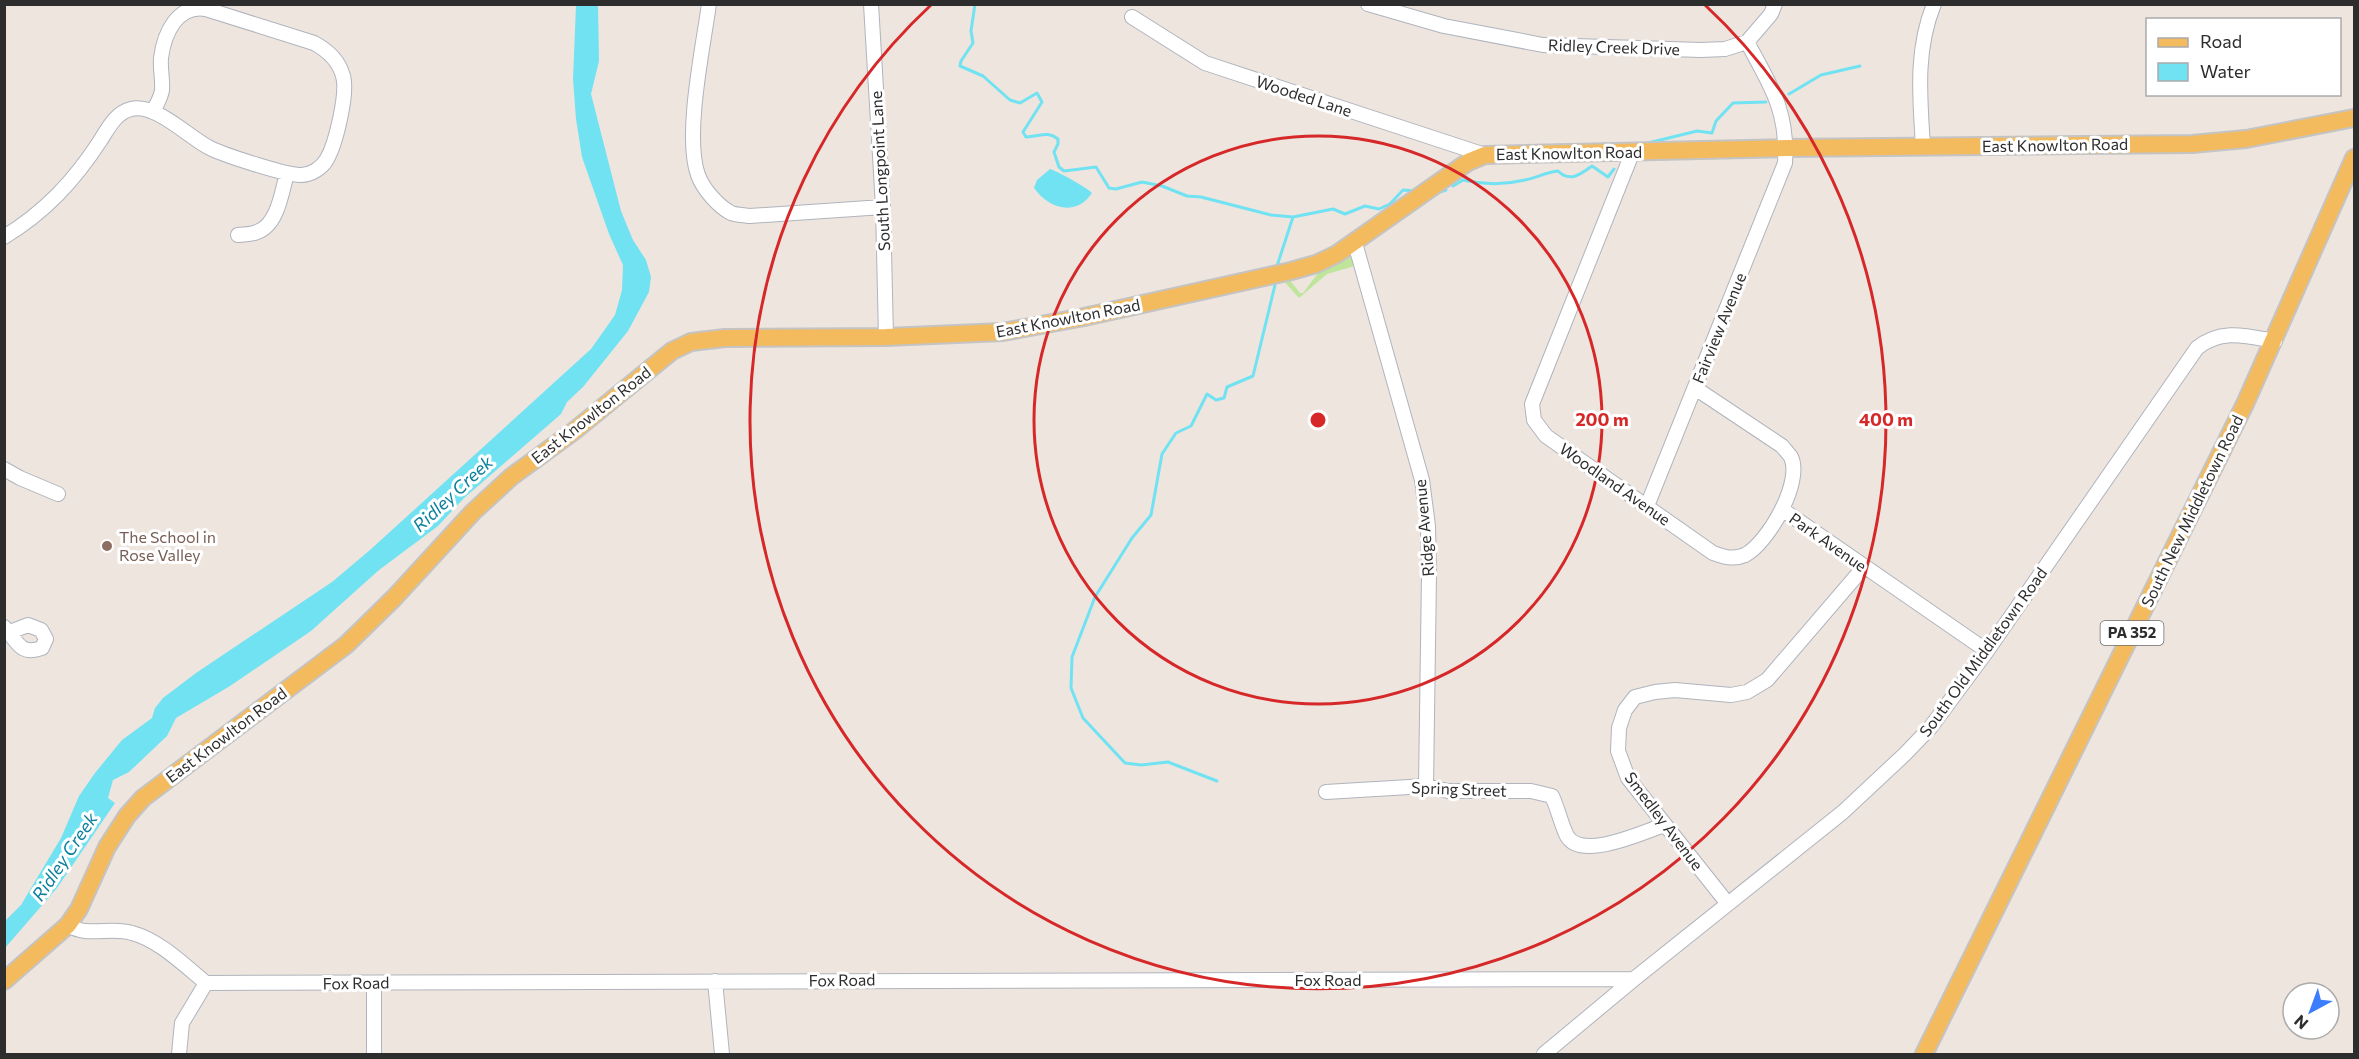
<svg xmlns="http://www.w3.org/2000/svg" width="2359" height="1059" viewBox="0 0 2359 1059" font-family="Commissioner,sans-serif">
	<rect width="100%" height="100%" fill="#eee5df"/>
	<path fill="#bfe59b" d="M 1346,256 L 1354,256 L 1358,265 L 1327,274 L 1299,298 L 1281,278 L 1288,278 L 1300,293 L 1303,293 L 1321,269 Z"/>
	<path fill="#71e2f2" d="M 576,5 L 598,5 L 599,61 L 591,94 L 621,211 L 633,240 L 646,260 L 651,277 L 649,292 L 628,331 L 583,387 L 567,402 L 561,414 L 464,498 L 438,526 L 379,570 L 311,631 L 230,686 L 176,718 L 167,736 L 129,772 L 113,780 L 108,798 L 115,803 L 57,888 L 5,948 L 5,921 L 21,905 L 46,863 L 61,838 L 79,796 L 95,773 L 122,740 L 152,718 L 155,708 L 163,698 L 196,673 L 332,582 L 370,550 L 591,349 L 615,315 L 622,290 L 623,265 L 609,234 L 582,157 L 576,119 L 573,79 Z
		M 1050,169 C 1055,170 1088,188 1092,193 C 1076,217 1049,209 1034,188 L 1037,180 Z"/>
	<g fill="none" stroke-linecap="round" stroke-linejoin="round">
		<path stroke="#71e2f2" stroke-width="3" d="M 975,4 L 971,31 L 973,43 L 961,61 L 960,66 L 983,76 L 1010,100 L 1020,103 L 1037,93 L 1042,102 L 1023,132 L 1026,137 C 1039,137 1047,130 1058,139 L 1058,144 L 1054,152 L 1059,167 L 1064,171 L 1096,167 L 1109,188 L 1116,189 L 1142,182 L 1162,186 L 1187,196 L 1201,197 L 1271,215 L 1293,217 L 1333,209 L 1345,214 L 1365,206 L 1379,209 L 1390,204 L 1403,190 L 1415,191
			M 1789,94 L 1821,75 L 1860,66
			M 1644,144 L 1697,131 L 1712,133 L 1716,121 L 1733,103 L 1766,102
			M 1453,186 L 1463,180 C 1484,185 1504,185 1525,180 C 1537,178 1546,172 1558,171 C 1570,183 1581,174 1592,166 L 1608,177 L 1614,169
			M 1437,193 L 1446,190
			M 1277,266 L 1293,217
			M 1217,781 L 1168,762 L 1141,765 L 1125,763 L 1083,718 L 1071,688 L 1072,657 L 1095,597 L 1132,538 L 1151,515 L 1162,454 L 1176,433 L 1191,426 L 1207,394 L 1216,400 L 1224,398 L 1227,387 L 1253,376 L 1275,285"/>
		<defs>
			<path id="minor" d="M 709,4 C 703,48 684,136 698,175 C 703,189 718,206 731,213 C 736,215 744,215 750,216 L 883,207
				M 871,4 L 883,207 L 886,337
				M 1368,4 L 1444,26 L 1543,45 L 1701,50 L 1725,49 L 1747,42 C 1771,86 1788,111 1785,163 L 1647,506
				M 1132,17 L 1205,63 L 1485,155
				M 1747,42 L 1771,14 L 1775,4
				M 1923,147 C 1920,97 1915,51 1934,4
				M 1633,151 L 1532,404 L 1534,420 L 1546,436 L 1713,553 C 1724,557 1733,560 1745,555 C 1768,543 1803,482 1791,457 C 1789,454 1785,450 1782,446 L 1695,388
				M 238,235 C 244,234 251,235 257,232 C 278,225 282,191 287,173
				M 4,237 C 45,212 74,181 100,141 C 108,129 115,113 131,109 C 156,103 188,137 210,148 C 224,155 288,176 301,175 C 311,175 322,168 327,159 C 336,143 348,93 343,76 C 339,61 327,50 314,43 L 206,9 C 177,4 164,34 161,58 C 160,69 163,80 162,90 C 161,98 156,105 153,112
				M 1355,243 L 1422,480 L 1428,526 L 1429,574 L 1426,786
				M 4,469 L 20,478 L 58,494
				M 1783,510 L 1987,651
				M 4,627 C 18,641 19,656 42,648 L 46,639 L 41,630 L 28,625 L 10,632
				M 1326,792 L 1426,786 L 1448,791 L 1531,791 L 1552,796 C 1558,809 1561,824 1567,836 C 1581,861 1644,832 1664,825
				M 1728,904 L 1628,778 L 1618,751 L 1619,728 L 1625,710 L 1635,697 L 1655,692 L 1675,690 L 1731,695 L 1747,692 L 1767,680 L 1864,567
				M 68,925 C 88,938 110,926 132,933 C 159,940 184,965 206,983 L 1634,979
				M 715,981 L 722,1054
				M 374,983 L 374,1054
				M 179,1054 L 182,1023 L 206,983
				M 1544,1054 L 1634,979 L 1843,812 L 1905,754 L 1930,728 L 1987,651 L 2197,348 C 2221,328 2247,336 2275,341"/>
			<path id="major" d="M 4,981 L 68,925 L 79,909 L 107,847 L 127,816 L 143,798 L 346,645 L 394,598 L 473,512 L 511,477 L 574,431 L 672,351 L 691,342 L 725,338 L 886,337 L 1003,332 L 1084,317 L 1291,271 L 1316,264 L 1337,254 L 1468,162 L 1485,155 L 1786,148 L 2192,144 L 2246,139 L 2354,118
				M 1924,1054 L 2245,404 L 2354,158"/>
		</defs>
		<use href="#minor" stroke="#afb4bd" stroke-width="16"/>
		<use href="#major" stroke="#c4c4c4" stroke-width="20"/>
		<use href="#minor" stroke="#fff" stroke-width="14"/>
		<use href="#major" stroke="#f4bb5e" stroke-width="16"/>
	</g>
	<g fill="none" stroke="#d62828" stroke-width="3">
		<circle cx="1318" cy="420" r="284"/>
		<path d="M1705 5A568 568 0 1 1 931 5"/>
	</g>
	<circle fill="#8d6e63" stroke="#fff" stroke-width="2" cx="107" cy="546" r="6"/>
	<g text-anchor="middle" stroke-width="6" stroke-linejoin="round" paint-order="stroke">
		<rect fill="#fff" stroke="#6c6c6c" stroke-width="1.5" x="2100.5" y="621" width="63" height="24" rx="4.5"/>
		<g font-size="15" font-weight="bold" fill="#2d2d2d">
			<text x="2132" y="638">PA 352</text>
		</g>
		<g font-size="16" fill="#2d2d2d" stroke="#fff">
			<text transform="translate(1614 47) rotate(2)" y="6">Ridley Creek Drive</text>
			<text transform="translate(1304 96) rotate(18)" y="6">Wooded Lane</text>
			<text transform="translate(2055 145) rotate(-1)" y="6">East Knowlton Road</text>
			<text transform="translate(1569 153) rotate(-1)" y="6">East Knowlton Road</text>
			<text transform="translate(880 171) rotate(-93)" y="6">South Longpoint Lane</text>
			<text transform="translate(1068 318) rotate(-11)" y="6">East Knowlton Road</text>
			<text transform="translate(1719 328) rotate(-68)" y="6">Fairview Avenue</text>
			<text transform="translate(591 415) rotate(-38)" y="6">East Knowlton Road</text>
			<text transform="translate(1615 484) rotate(35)" y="6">Woodland Avenue</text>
			<text transform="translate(2192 511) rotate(-64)" y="6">South New Middletown Road</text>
			<text transform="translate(1424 528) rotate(-95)" y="6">Ridge Avenue</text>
			<text transform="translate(1828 542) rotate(35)" y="6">Park Avenue</text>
			<text transform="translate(1983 652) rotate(-54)" y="6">South Old Middletown Road</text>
			<text transform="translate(226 735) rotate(-37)" y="6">East Knowlton Road</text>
			<text transform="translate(1459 789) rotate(2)" y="6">Spring Street</text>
			<text transform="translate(1664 821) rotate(53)" y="6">Smedley Avenue</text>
			<text transform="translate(842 980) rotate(-1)" y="6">Fox Road</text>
			<text x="1328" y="986">Fox Road</text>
			<text transform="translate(356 983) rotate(-1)" y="6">Fox Road</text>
		</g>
		<g font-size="16" fill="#785e54" stroke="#fff" text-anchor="start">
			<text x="119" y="543">The School in<tspan x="119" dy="18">Rose Valley</tspan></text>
		</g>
		<g font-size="18" font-style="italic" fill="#0b7f9c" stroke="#fff">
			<text transform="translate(453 494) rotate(-43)" y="6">Ridley Creek</text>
			<text transform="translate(65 857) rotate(-56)" y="6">Ridley Creek</text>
		</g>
	</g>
	<circle cx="1318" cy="420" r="9" fill="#d62828" stroke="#fff" stroke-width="3"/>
	<g font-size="18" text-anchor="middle" font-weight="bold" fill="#d62828" stroke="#fff" stroke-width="6" stroke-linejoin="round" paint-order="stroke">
		<text x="1602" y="426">200 m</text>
		<text x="1886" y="426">400 m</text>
	</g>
	<rect width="2359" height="1059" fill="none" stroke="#2d2d2d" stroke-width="12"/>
	<rect x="2146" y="18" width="195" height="78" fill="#ffffff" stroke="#ababab" stroke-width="1.5"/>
	<rect x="2158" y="38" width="30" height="9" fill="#f4bb5e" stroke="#ababab" stroke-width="1.5"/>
	<text x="2200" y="48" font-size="18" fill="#2d2d2d">Road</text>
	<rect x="2158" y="63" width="30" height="18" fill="#71e2f2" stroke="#ababab" stroke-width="1.5"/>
	<text x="2200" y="78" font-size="18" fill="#2d2d2d">Water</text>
	<g transform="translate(2311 1011) rotate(221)"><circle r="28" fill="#ffffff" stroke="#ababab" stroke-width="1.5"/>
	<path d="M0-4.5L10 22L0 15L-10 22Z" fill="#3c7dfe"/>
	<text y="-9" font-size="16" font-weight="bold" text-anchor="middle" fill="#2d2d2d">N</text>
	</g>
</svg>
